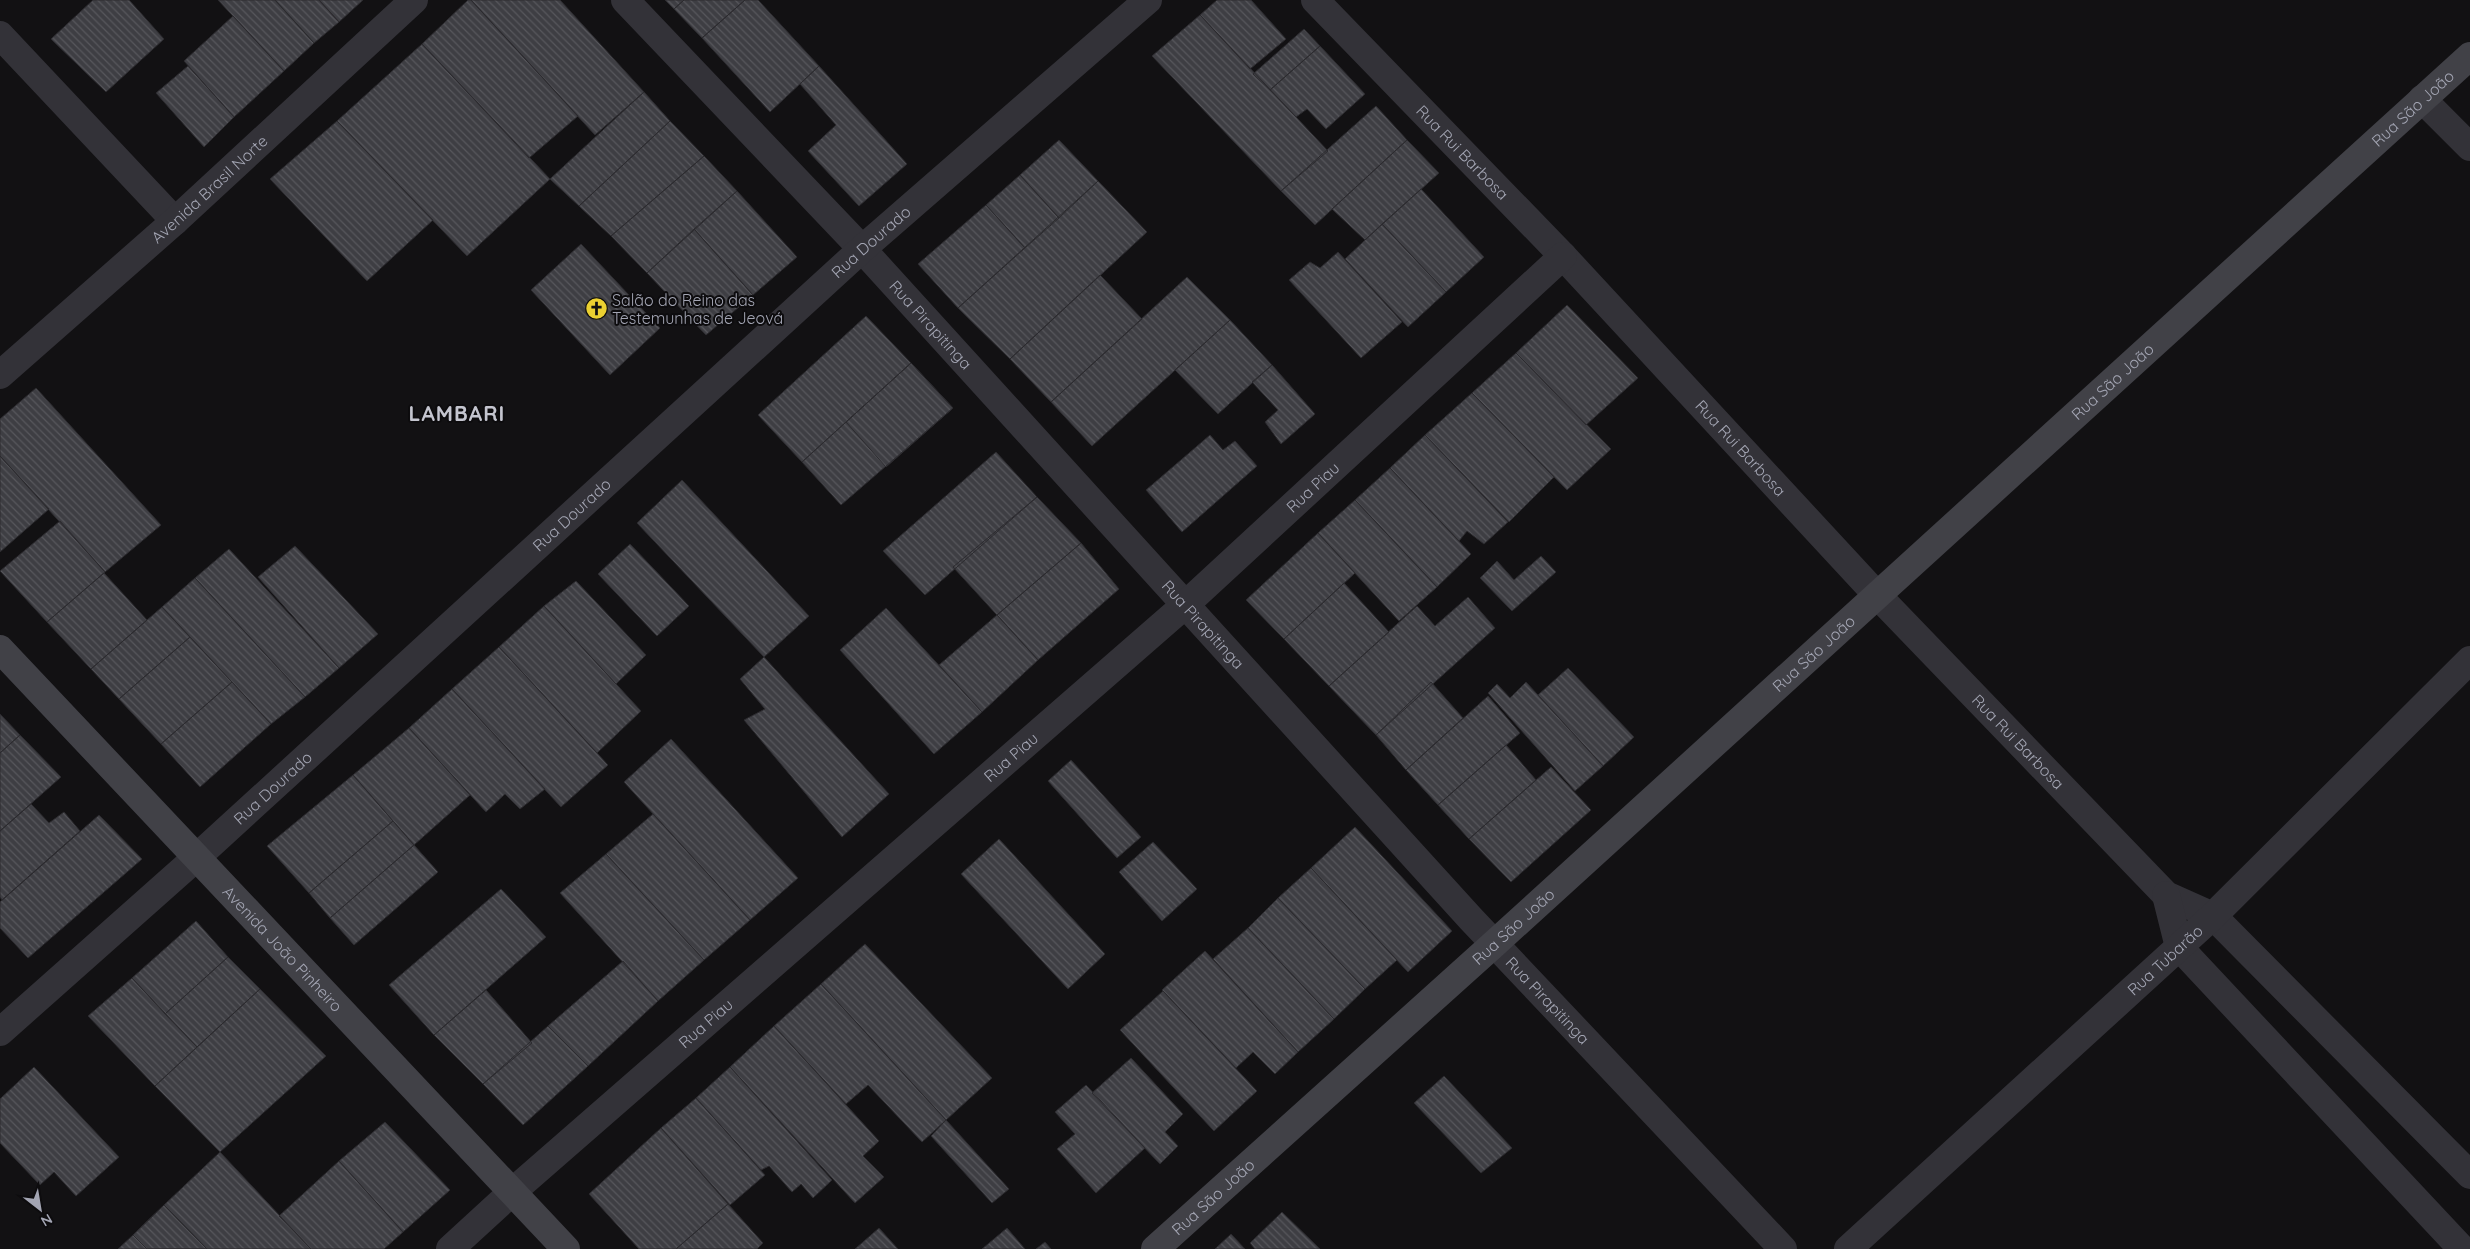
<svg xmlns="http://www.w3.org/2000/svg" width="2470" height="1249" viewBox="0 0 2470 1249" font-family="Quicksand,sans-serif">
	<defs>
		<pattern id="building-back-hatch" width="6" height="6" patternUnits="userSpaceOnUse" patternTransform="scale(1.25)"><rect width="6" height="6" fill="#3e3e43"/><path d="M-1 5l2 2M0 0l6 6M5-1l2 2" fill="none" stroke="#57575c"/></pattern>
	</defs>
	<rect width="100%" height="100%" fill="#121113"/>
	<path fill="url(#building-back-hatch)" stroke="#2c2b2f" d="M 93,0 L 129,0 L 164,39 L 106,92 L 51,39 Z
		M 218,0 L 275,0 L 314,43 L 284,71 Z
		M 275,0 L 319,0 L 339,22 L 314,43 Z
		M 319,0 L 363,0 L 339,22 Z
		M 468,0 L 471,0 L 578,116 L 529,158 L 422,44 Z
		M 471,0 L 560,0 L 644,92 L 595,135 Z
		M 665,0 L 684,0 L 674,9 Z
		M 684,0 L 745,0 L 702,38 L 674,9 Z
		M 745,0 L 758,0 L 819,66 L 770,112 L 702,38 Z
		M 1217,0 L 1251,0 L 1286,39 L 1250,69 L 1200,15 Z
		M 1200,15 L 1328,151 L 1281,191 L 1152,56 Z
		M 233,16 L 284,71 L 234,117 L 184,61 Z
		M 1304,29 L 1320,46 L 1270,90 L 1253,74 Z
		M 422,44 L 550,179 L 467,256 L 337,121 Z
		M 1320,46 L 1365,94 L 1326,129 L 1307,109 L 1296,117 L 1270,90 Z
		M 188,66 L 234,117 L 204,147 L 156,93 Z
		M 819,66 L 907,164 L 859,206 L 808,151 L 836,125 L 800,84 Z
		M 644,92 L 670,121 L 579,206 L 550,179 Z
		M 1376,106 L 1407,140 L 1315,225 L 1281,191 Z
		M 337,121 L 433,220 L 367,281 L 270,179 Z
		M 670,121 L 704,156 L 611,236 L 579,206 Z
		M 1059,140 L 1098,181 L 1059,218 L 1020,175 Z
		M 1407,140 L 1439,173 L 1365,240 L 1332,209 Z
		M 704,156 L 737,191 L 647,273 L 611,236 Z
		M 1020,175 L 1059,218 L 1025,248 L 986,205 Z
		M 1098,181 L 1147,232 L 1010,359 L 958,308 Z
		M 1421,189 L 1484,257 L 1446,292 L 1382,224 Z
		M 737,191 L 797,257 L 753,295 L 694,229 Z
		M 986,205 L 1025,248 L 958,308 L 918,264 Z
		M 1382,224 L 1446,292 L 1408,327 L 1345,259 Z
		M 694,229 L 753,295 L 706,335 L 647,273 Z
		M 581,244 L 660,328 L 610,375 L 531,290 Z
		M 1338,252 L 1402,322 L 1361,358 L 1289,280 L 1310,262 L 1320,268 Z
		M 1100,275 L 1142,319 L 1051,402 L 1010,359 Z
		M 1187,277 L 1230,320 L 1092,446 L 1051,402 Z
		M 1567,305 L 1638,378 L 1586,425 L 1516,353 Z
		M 866,316 L 911,363 L 802,462 L 758,415 Z
		M 1230,320 L 1272,365 L 1218,414 L 1175,370 Z
		M 1516,353 L 1611,449 L 1567,490 L 1472,393 Z
		M 911,363 L 953,408 L 841,505 L 802,462 Z
		M 911,363 L 953,408 L 886,467 L 846,422 Z
		M 1272,365 L 1315,414 L 1281,444 L 1265,422 L 1278,410 L 1252,382 Z
		M 36,388 L 161,525 L 105,572 L 0,456 L 0,419 Z
		M 1472,393 L 1554,477 L 1509,522 L 1425,435 Z
		M 1210,435 L 1223,450 L 1235,441 L 1257,466 L 1182,532 L 1146,490 Z
		M 1425,435 L 1508,522 L 1484,544 L 1467,531 L 1459,541 L 1390,468 Z
		M 996,452 L 1037,497 L 925,595 L 883,551 Z
		M 0,456 L 49,509 L 0,552 Z
		M 1390,468 L 1471,554 L 1437,587 L 1355,500 Z
		M 682,480 L 809,616 L 764,657 L 637,523 Z
		M 1037,497 L 1081,543 L 997,615 L 953,567 Z
		M 1355,500 L 1437,587 L 1399,621 L 1318,533 Z
		M 60,521 L 105,572 L 47,622 L 0,571 Z
		M 1318,533 L 1355,573 L 1284,639 L 1246,600 Z
		M 1081,543 L 1119,589 L 1038,660 L 997,615 Z
		M 630,544 L 689,606 L 657,636 L 598,574 Z
		M 295,546 L 378,634 L 339,668 L 258,577 Z
		M 229,549 L 339,668 L 305,697 L 195,578 Z
		M 1541,556 L 1556,572 L 1512,611 L 1480,578 L 1497,561 L 1514,580 Z
		M 104,573 L 147,620 L 91,669 L 47,622 Z
		M 195,578 L 305,697 L 271,724 L 162,607 Z
		M 576,581 L 646,655 L 616,684 L 544,606 Z
		M 1344,583 L 1389,632 L 1329,686 L 1284,639 Z
		M 1468,597 L 1495,628 L 1376,735 L 1329,686 L 1417,606 L 1435,626 Z
		M 544,606 L 641,711 L 597,753 L 499,647 Z
		M 162,607 L 190,637 L 119,699 L 91,669 Z
		M 886,608 L 982,712 L 934,754 L 840,650 Z
		M 997,615 L 1038,660 L 982,712 L 939,665 Z
		M 190,637 L 232,682 L 161,744 L 119,699 Z
		M 499,647 L 608,765 L 561,807 L 452,689 Z
		M 764,657 L 889,794 L 842,837 L 744,720 L 765,709 L 740,679 Z
		M 1568,668 L 1634,737 L 1603,766 L 1538,695 Z
		M 232,682 L 271,724 L 200,787 L 161,744 Z
		M 1431,682 L 1463,718 L 1406,770 L 1376,735 Z
		M 1526,682 L 1603,766 L 1575,791 L 1488,693 L 1497,684 L 1510,698 Z
		M 452,689 L 545,789 L 520,809 L 505,794 L 486,812 L 409,728 Z
		M 1488,696 L 1520,733 L 1438,805 L 1406,770 Z
		M 0,714 L 20,735 L 0,753 Z
		M 409,728 L 470,795 L 414,845 L 353,775 Z
		M 20,735 L 61,777 L 0,831 L 0,753 Z
		M 671,739 L 798,878 L 750,920 L 624,782 Z
		M 1506,745 L 1536,780 L 1469,839 L 1438,805 Z
		M 1071,760 L 1141,837 L 1117,858 L 1048,781 Z
		M 1551,767 L 1591,810 L 1511,882 L 1469,839 Z
		M 353,775 L 393,821 L 309,893 L 267,846 Z
		M 31,804 L 49,823 L 64,812 L 80,831 L 2,900 L 0,897 L 0,831 Z
		M 653,814 L 750,920 L 704,960 L 606,854 Z
		M 99,815 L 142,859 L 28,958 L 0,928 L 0,902 Z
		M 393,821 L 414,845 L 330,918 L 309,893 Z
		M 1355,827 L 1452,931 L 1408,972 L 1311,868 Z
		M 999,839 L 1105,954 L 1068,989 L 961,874 Z
		M 1153,842 L 1197,889 L 1162,921 L 1119,872 Z
		M 414,845 L 438,872 L 354,945 L 330,918 Z
		M 606,854 L 704,960 L 658,1001 L 560,893 Z
		M 1311,868 L 1397,960 L 1365,989 L 1278,898 Z
		M 501,889 L 546,937 L 434,1035 L 389,985 Z
		M 1278,898 L 1365,989 L 1334,1019 L 1248,928 Z
		M 196,921 L 228,957 L 165,1014 L 132,978 Z
		M 1248,928 L 1334,1019 L 1298,1052 L 1213,959 Z
		M 865,944 L 992,1078 L 946,1120 L 821,984 Z
		M 1205,951 L 1298,1052 L 1275,1074 L 1253,1052 L 1236,1068 L 1162,990 Z
		M 228,957 L 260,989 L 197,1047 L 165,1014 Z
		M 623,961 L 658,1001 L 588,1066 L 548,1026 Z
		M 132,978 L 197,1047 L 155,1086 L 88,1016 Z
		M 821,984 L 946,1120 L 922,1142 L 868,1085 L 846,1104 L 774,1026 Z
		M 260,989 L 326,1056 L 220,1152 L 155,1086 Z
		M 486,990 L 532,1043 L 483,1084 L 434,1035 Z
		M 1163,991 L 1257,1091 L 1214,1131 L 1120,1030 Z
		M 548,1026 L 588,1066 L 523,1125 L 483,1084 Z
		M 774,1026 L 879,1141 L 863,1156 L 884,1177 L 855,1203 L 730,1067 Z
		M 1131,1058 L 1183,1114 L 1165,1132 L 1178,1146 L 1160,1164 L 1092,1093 Z
		M 34,1067 L 119,1157 L 76,1196 L 54,1172 L 40,1185 L 0,1143 L 0,1099 Z
		M 730,1067 L 832,1180 L 813,1198 L 801,1184 L 792,1192 L 769,1166 L 761,1170 L 696,1098 Z
		M 1444,1076 L 1512,1148 L 1481,1173 L 1414,1103 Z
		M 1086,1085 L 1145,1148 L 1096,1193 L 1057,1149 L 1075,1134 L 1055,1112 Z
		M 696,1098 L 765,1175 L 730,1205 L 661,1128 Z
		M 946,1120 L 1009,1189 L 992,1203 L 931,1136 Z
		M 385,1122 L 450,1190 L 403,1232 L 339,1161 Z
		M 661,1128 L 728,1204 L 676,1249 L 639,1249 L 589,1194 Z
		M 220,1152 L 311,1249 L 207,1249 L 164,1205 Z
		M 339,1161 L 403,1232 L 384,1249 L 311,1249 L 279,1216 Z
		M 728,1204 L 763,1243 L 757,1249 L 676,1249 Z
		M 164,1205 L 207,1249 L 118,1249 L 133,1235 Z
		M 164,1205 L 207,1249 L 147,1249 L 133,1235 Z
		M 1282,1212 L 1320,1249 L 1255,1249 L 1250,1243 Z
		M 879,1228 L 898,1249 L 855,1249 Z
		M 1007,1228 L 1025,1249 L 982,1249 Z
		M 1231,1234 L 1245,1249 L 1215,1249 Z
		M 1045,1242 L 1051,1249 L 1036,1249 Z"/>
	<g fill="none" stroke-linecap="round" stroke-linejoin="round">
		<g stroke="#333238" stroke-width="28">
			<path id="s1" d="M 625,0 L 862,249 L 1471,919 L 1783,1249"/>
			<path id="s2" d="M 1315,0 L 1563,256 L 1877,595 L 2166,895 L 2213,916 L 2470,1175"/>
			<path d="M 0,35 L 175,221"/>
			<path d="M 2422,99 L 2470,147"/>
			<path id="s3" d="M 0,375 L 175,221 L 414,0"/>
			<path d="M 2166,895 L 2179,947 L 2462,1249"/>
			<path id="s4" d="M 0,1032 L 197,857 L 862,249 L 1148,0"/>
			<path id="s5" d="M 450,1249 L 511,1193 L 1185,605 L 1563,256"/>
			<path id="s6" d="M 1848,1249 L 2213,916 L 2470,660"/>
		</g>
		<g stroke="#414147" stroke-width="28">
			<path id="s7" d="M 0,649 L 566,1249"/>
			<path id="s8" d="M 1155,1249 L 1494,944 L 2470,56"/>
		</g>
	</g>
	<defs>
		<symbol id="church-disc" viewBox="-11 -11 22 22"><circle r="9.5" fill="#ebd031" stroke="#0d0c0e"/><path d="M-1.2-6h2.4v3.5h3.3v2.4h-3.3V6h-2.4V-.1h-3.3v-2.4h3.3Z" fill="#111"/></symbol>
	</defs>
	<g fill-rule="evenodd">
		<use href="#church-disc" x="584" y="296" width="25" height="25"/>
	</g>
	<g text-anchor="middle" stroke-width="4" stroke-linejoin="round" paint-order="stroke">
		<g font-size="16" fill="#a3a5b3" stroke="#0d0c0e">
			<text dy="6" stroke="none"><textPath href="#s8" startOffset="1698">Rua São João</textPath></text>
			<text dy="6" stroke="none"><textPath href="#s2" startOffset="212">Rua Rui Barbosa</textPath></text>
			<text dy="6" stroke="none"><textPath href="#s3" startOffset="280">Avenida Brasil Norte</textPath></text>
			<text dy="6" stroke="none"><textPath href="#s4" startOffset="1176">Rua Dourado</textPath></text>
			<text dy="6" stroke="none"><textPath href="#s1" startOffset="446">Rua Pirapitinga</textPath></text>
			<text dy="6" stroke="none"><textPath href="#s8" startOffset="1292">Rua São João</textPath></text>
			<text dy="6" stroke="none"><textPath href="#s2" startOffset="618">Rua Rui Barbosa</textPath></text>
			<text dy="6" stroke="none"><textPath href="#s5" startOffset="1151">Rua Piau</textPath></text>
			<text dy="6" stroke="none"><textPath href="#s4" startOffset="771">Rua Dourado</textPath></text>
			<text dy="6" stroke="none"><textPath href="#s1" startOffset="851">Rua Pirapitinga</textPath></text>
			<text dy="6" stroke="none"><textPath href="#s8" startOffset="888">Rua São João</textPath></text>
			<text dy="6" stroke="none"><textPath href="#s2" startOffset="1022">Rua Rui Barbosa</textPath></text>
			<text dy="6" stroke="none"><textPath href="#s5" startOffset="746">Rua Piau</textPath></text>
			<text dy="6" stroke="none"><textPath href="#s4" startOffset="366">Rua Dourado</textPath></text>
			<text dy="6" stroke="none"><textPath href="#s8" startOffset="482">Rua São João</textPath></text>
			<text dy="6" stroke="none"><textPath href="#s7" startOffset="412">Avenida João Pinheiro</textPath></text>
			<text dy="6" stroke="none"><textPath href="#s6" startOffset="429">Rua Tubarão</textPath></text>
			<text dy="6" stroke="none"><textPath href="#s1" startOffset="1361">Rua Pirapitinga</textPath></text>
			<text dy="6" stroke="none"><textPath href="#s5" startOffset="341">Rua Piau</textPath></text>
			<text dy="6" stroke="none"><textPath href="#s8" startOffset="78">Rua São João</textPath></text>
		</g>
		<g font-size="16" fill="#a3a5b3" stroke="#0d0c0e" text-anchor="start">
			<text x="612" y="306">Salão do Reino das<tspan x="612" dy="18">Testemunhas de Jeová</tspan></text>
		</g>
		<g font-size="21" font-weight="bold" letter-spacing="1" fill="#c4c5cf" stroke="#0d0c0e">
			<text x="457" y="421">LAMBARI</text>
		</g>
	</g>
	<g transform="translate(40 1209) rotate(149)" stroke="#0d0c0e" stroke-width="4" paint-order="stroke">
	<path d="M0-4L9 19L0 12L-9 19Z" fill="#a3a5b3"/>
	<text y="-8" font-size="14" font-weight="bold" text-anchor="middle" fill="#a3a5b3">N</text>
	</g>
</svg>
